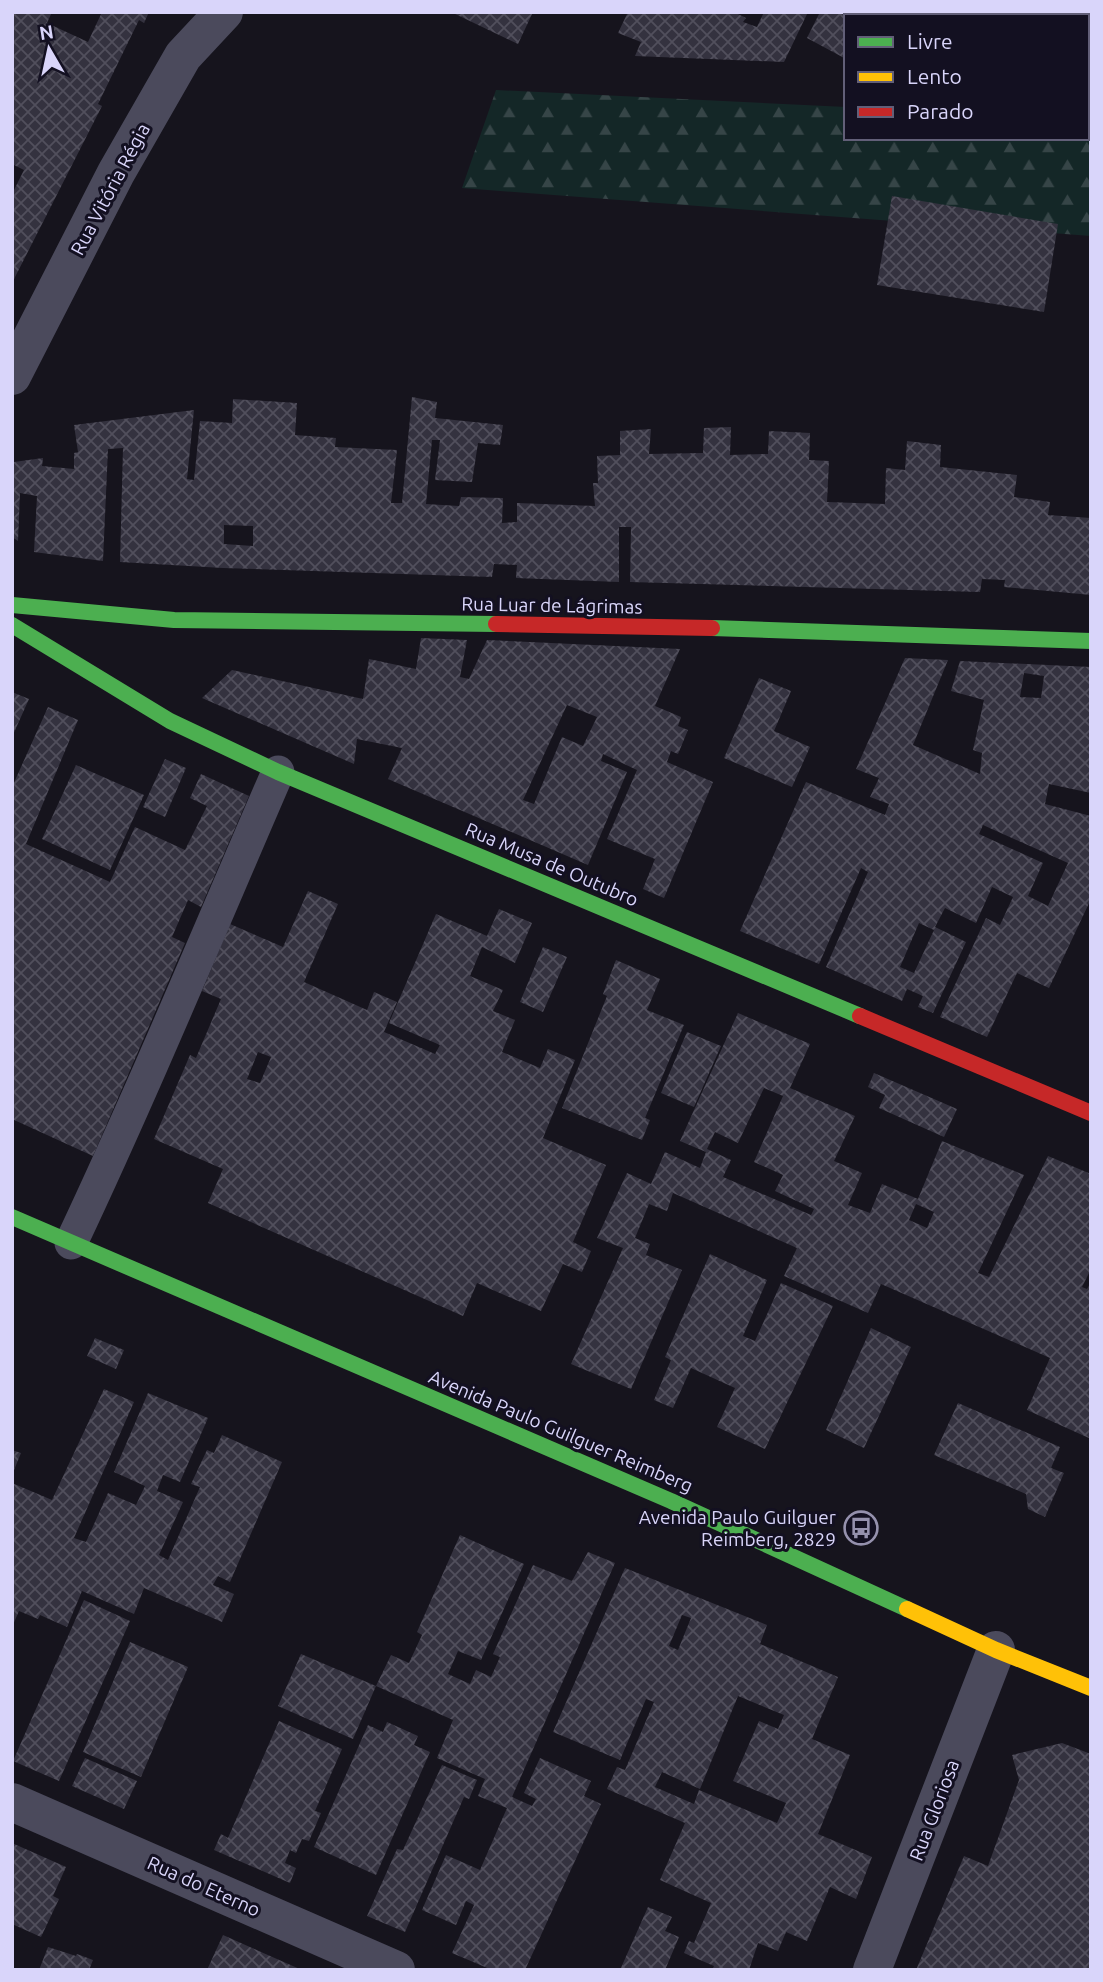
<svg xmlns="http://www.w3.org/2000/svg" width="1103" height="1982" viewBox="0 0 1103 1982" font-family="Ubuntu,sans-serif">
	<defs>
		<pattern id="forest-firs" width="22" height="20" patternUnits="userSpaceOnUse" patternTransform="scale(1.75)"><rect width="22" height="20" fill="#142727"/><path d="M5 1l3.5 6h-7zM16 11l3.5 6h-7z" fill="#364547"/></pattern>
		<pattern id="building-cross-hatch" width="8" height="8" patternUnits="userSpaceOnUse" patternTransform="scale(1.75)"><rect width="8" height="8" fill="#34323f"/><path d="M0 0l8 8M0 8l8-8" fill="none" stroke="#514f5c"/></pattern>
	</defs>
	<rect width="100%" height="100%" fill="#16141d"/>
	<path fill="url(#forest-firs)" d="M 496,90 L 846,107 L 846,138 L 1087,138 L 1087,119 L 1091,119 L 1091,236 L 462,188 Z"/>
	<path fill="url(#building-cross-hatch)" fill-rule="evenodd" d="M 12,12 L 52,12 L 47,23 L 88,42 L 102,12 L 149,12 L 144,23 L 139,20 L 98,104 L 102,106 L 12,283 L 14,206 L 12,194 L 24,170 L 12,164 Z
		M 451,12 L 533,12 L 518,44 Z
		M 628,12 L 734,12 L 746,18 L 743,22 L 757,27 L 764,12 L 808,12 L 784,62 L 635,56 L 641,42 L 618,33 Z
		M 820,12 L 870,12 L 868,16 L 846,16 L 846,59 L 807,38 Z
		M 881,12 L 991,12 L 990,16 L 879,16 Z
		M 998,12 L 1052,12 L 1050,16 L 996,16 Z
		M 892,196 L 1058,224 L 1044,312 L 877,285 Z
		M 412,397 L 437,402 L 435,418 L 503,425 L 500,445 L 478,443 L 472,482 L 435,480 L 440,440 L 432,440 L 426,504 L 459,506 L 461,497 L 503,498 L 502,523 L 517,522 L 517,503 L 595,506 L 593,483 L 598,483 L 597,456 L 620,455 L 620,431 L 651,429 L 649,454 L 703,453 L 704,428 L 731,427 L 730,455 L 768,454 L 769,431 L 810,433 L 809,460 L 829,461 L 827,502 L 885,504 L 886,468 L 905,470 L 907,441 L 941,445 L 940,467 L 1017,475 L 1014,497 L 1050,502 L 1048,515 L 1091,518 L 1091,595 L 1004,587 L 1005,580 L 982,579 L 980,592 L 630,582 L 631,527 L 619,527 L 619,582 L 516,578 L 517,565 L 494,564 L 492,577 L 223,568 L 120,562 L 123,448 L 108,449 L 103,561 L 34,552 L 37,496 L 20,493 L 18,541 L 12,537 L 14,462 L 43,458 L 42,466 L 74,469 L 74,453 L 78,452 L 74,425 L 194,410 L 187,479 L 194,480 L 200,421 L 232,423 L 233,399 L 297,403 L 295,435 L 336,438 L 335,447 L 397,450 L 391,503 L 402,503 ZM 224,525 L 253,526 L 253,546 L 224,544 Z
		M 421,638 L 467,640 L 460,677 L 469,679 L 487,640 L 680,649 L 655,706 L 681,717 L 678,726 L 688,730 L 678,754 L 671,751 L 667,762 L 713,782 L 664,898 L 643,889 L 655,859 L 607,839 L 637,770 L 603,754 L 601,761 L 627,772 L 588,865 L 388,779 L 402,748 L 357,739 L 354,764 L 202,698 L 232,670 L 363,699 L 369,659 L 416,669 ZM 567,705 L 597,717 L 583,746 L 562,737 L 534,804 L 523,800 Z
		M 905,658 L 948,660 L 913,745 L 980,774 L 982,753 L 973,750 L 984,700 L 951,691 L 960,661 L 1091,667 L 1091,793 L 1049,784 L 1045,804 L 1091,816 L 1091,899 L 1049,988 L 1017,973 L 987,1037 L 940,1017 L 986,918 L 1000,925 L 1013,897 L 992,887 L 976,923 L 945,908 L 935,927 L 966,942 L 933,1013 L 918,1007 L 923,996 L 907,989 L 902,1001 L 826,967 L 868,872 L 861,868 L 819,964 L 740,931 L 806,782 L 885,815 L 889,804 L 870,797 L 879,778 L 856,769 ZM 1024,673 L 1044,676 L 1041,698 L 1020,697 ZM 983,825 L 1068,863 L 1048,906 L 1028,896 L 1043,863 L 979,834 ZM 919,923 L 934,930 L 914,973 L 900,967 Z
		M 759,678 L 791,691 L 774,731 L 810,747 L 792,787 L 724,758 Z
		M 12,692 L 29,699 L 12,737 Z
		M 48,707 L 78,720 L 26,844 L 110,882 L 135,827 L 185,850 L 207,806 L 190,798 L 201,774 L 249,796 L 201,907 L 188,900 L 172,937 L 185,943 L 93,1156 L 12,1119 L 12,787 Z
		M 165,759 L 186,768 L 165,817 L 143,807 Z
		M 76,765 L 144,795 L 110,870 L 42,839 Z
		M 308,891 L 338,904 L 304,982 L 367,1010 L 374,992 L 397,1002 L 384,1032 L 435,1054 L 440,1045 L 389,1023 L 436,914 L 487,936 L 499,909 L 532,923 L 515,963 L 482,947 L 470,976 L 503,990 L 493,1011 L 515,1020 L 502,1052 L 540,1068 L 548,1049 L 575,1060 L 543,1138 L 606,1165 L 573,1242 L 591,1251 L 582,1272 L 563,1264 L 541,1311 L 477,1283 L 463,1316 L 208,1203 L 223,1169 L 154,1139 L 190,1055 L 196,1058 L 221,999 L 202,991 L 230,924 L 283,947 ZM 258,1052 L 271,1057 L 260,1083 L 247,1079 Z
		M 543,947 L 567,957 L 543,1012 L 520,1002 Z
		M 616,960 L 660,979 L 647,1010 L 684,1025 L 645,1118 L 650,1120 L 642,1140 L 562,1108 L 607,996 L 603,994 Z
		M 738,1013 L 810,1044 L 790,1088 L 855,1116 L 834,1161 L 862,1173 L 848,1205 L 870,1213 L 882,1184 L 918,1199 L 942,1141 L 1024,1175 L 978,1273 L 989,1277 L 1048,1156 L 1091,1174 L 1091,1269 L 1082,1287 L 1087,1289 L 1091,1282 L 1091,1439 L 1027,1410 L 1050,1358 L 881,1284 L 868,1313 L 784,1276 L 797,1248 L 673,1193 L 667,1211 L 649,1204 L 635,1238 L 650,1244 L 646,1255 L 682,1270 L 631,1389 L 571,1364 L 623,1248 L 597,1238 L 627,1173 L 651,1184 L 665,1152 L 700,1168 L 706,1152 L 680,1141 ZM 764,1088 L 783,1096 L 754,1162 L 783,1175 L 775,1191 L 814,1209 L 811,1215 L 723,1177 L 731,1160 L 707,1149 L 715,1132 L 738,1143 ZM 916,1204 L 934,1212 L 927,1228 L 909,1220 Z
		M 687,1032 L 721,1046 L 694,1107 L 661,1093 Z
		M 874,1073 L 957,1109 L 944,1137 L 879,1108 L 885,1095 L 868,1087 Z
		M 710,1254 L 767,1280 L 743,1336 L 755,1341 L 781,1283 L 833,1306 L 765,1449 L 717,1427 L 735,1388 L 691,1368 L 673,1408 L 654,1400 L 671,1360 L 665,1357 Z
		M 871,1328 L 911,1347 L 864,1448 L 826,1430 Z
		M 95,1338 L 124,1350 L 116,1369 L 87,1356 Z
		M 104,1389 L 134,1402 L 74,1538 L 86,1542 L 108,1493 L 136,1505 L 145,1486 L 114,1472 L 148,1393 L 208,1418 L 180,1482 L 163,1475 L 157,1491 L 183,1502 L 159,1555 L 168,1560 L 200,1487 L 191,1484 L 207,1450 L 214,1453 L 222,1435 L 282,1462 L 230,1582 L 218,1576 L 213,1585 L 234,1594 L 222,1622 L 144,1588 L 134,1614 L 82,1591 L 67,1627 L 40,1615 L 38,1619 L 19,1611 L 12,1627 L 12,1483 L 52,1500 Z
		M 958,1403 L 1060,1447 L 1051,1468 L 1064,1473 L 1045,1517 L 1028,1509 L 1026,1494 L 934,1455 Z
		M 12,1450 L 21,1453 L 12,1475 Z
		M 460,1535 L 524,1564 L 481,1660 L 458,1651 L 448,1674 L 470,1684 L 476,1670 L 491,1677 L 500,1657 L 493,1654 L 533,1565 L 572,1581 L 588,1552 L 615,1563 L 512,1797 L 532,1806 L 536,1799 L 524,1793 L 540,1758 L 591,1781 L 584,1796 L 601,1804 L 525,1970 L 492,1970 L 452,1953 L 474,1905 L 466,1901 L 456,1925 L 422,1910 L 446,1855 L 480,1870 L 507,1808 L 478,1796 L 485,1779 L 437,1758 L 453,1720 L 376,1686 L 391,1655 L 409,1663 L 422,1635 L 417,1632 Z
		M 625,1568 L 767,1625 L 760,1644 L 838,1677 L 812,1739 L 850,1755 L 818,1834 L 872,1857 L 856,1899 L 830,1887 L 807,1941 L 786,1932 L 778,1951 L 758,1943 L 749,1970 L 712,1970 L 714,1966 L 684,1953 L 689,1941 L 694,1943 L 711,1903 L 660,1880 L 685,1823 L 607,1789 L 617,1767 L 625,1770 L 654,1702 L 646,1699 L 620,1760 L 553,1732 ZM 682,1615 L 691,1618 L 678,1650 L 669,1646 ZM 738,1696 L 784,1715 L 778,1729 L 759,1721 L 733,1781 L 786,1803 L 777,1823 L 699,1790 L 694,1804 L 655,1787 L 662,1772 L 700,1789 Z
		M 84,1600 L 130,1621 L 59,1781 L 13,1761 Z
		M 130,1642 L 188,1667 L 141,1777 L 83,1752 Z
		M 301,1654 L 376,1686 L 353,1739 L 278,1706 Z
		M 279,1721 L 342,1749 L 315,1811 L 321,1813 L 309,1841 L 302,1839 L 296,1853 L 290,1850 L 285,1863 L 296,1868 L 290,1883 L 214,1850 L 221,1834 L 228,1838 Z
		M 387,1722 L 418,1736 L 414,1745 L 430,1752 L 376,1875 L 314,1847 L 368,1725 L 383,1732 Z
		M 1062,1743 L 1091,1754 L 1091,1970 L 916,1970 L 964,1856 L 988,1866 L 1019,1780 L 1012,1755 Z
		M 85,1758 L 137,1781 L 124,1809 L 72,1786 Z
		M 442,1765 L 477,1780 L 469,1799 L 464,1797 L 405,1932 L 367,1916 L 397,1849 L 403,1850 Z
		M 12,1843 L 66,1867 L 53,1896 L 59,1899 L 41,1937 L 12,1924 Z
		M 648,1907 L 672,1917 L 665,1931 L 679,1937 L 665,1970 L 620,1970 Z
		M 223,1935 L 261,1952 L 302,1970 L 207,1970 Z
		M 48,1947 L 76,1956 L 77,1954 L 93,1960 L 89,1970 L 39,1970 Z"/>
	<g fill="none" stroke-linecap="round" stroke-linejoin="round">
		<path stroke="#4b4a5c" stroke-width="33" d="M 71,1243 C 144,1088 210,929 278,772"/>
		<path stroke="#4b4a5c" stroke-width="38" d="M 12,376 L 116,173 L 183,56 L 224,12
			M 12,1802 L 396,1970
			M 872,1970 L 996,1650"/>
		<path stroke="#4caf50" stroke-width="16" d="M 12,605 L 174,620 L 496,624
			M 12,625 L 170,721 L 278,772 L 860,1016
			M 712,628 L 1091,641
			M 12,1217 L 671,1501 L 907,1609"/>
		<path stroke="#ffc107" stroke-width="16" d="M 907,1609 L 996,1650 L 1091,1688"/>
		<path stroke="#c62828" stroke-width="16" d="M 496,624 L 712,628
			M 860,1016 L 1091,1113"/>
	</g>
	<defs>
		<symbol id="bus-ring" viewBox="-11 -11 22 22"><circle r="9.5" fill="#131021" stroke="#9591ad" stroke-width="1.5"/><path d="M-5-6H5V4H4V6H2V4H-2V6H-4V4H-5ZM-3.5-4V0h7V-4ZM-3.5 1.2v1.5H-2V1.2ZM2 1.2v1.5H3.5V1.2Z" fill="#9591ad"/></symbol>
	</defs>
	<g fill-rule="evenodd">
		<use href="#bus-ring" x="842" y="1509" width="38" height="38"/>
	</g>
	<g text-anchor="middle" stroke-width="6" stroke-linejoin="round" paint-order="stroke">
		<g font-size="19" fill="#d9d5fa" stroke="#131021">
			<text transform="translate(110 189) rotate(-62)" y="7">Rua Vitória Régia</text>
			<text transform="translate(552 605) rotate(1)" y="7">Rua Luar de Lágrimas</text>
			<text transform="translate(552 864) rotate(23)" y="7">Rua Musa de Outubro</text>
			<text transform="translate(561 1431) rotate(23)" y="7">Avenida Paulo Guilguer Reimberg</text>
			<text transform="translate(934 1810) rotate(-69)" y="7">Rua Gloriosa</text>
			<text transform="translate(204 1886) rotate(24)" y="7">Rua do Eterno</text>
		</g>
		<g font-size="19" fill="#d9d5fa" stroke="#131021" text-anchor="end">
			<text x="836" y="1524">Avenida Paulo Guilguer<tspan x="836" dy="22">Reimberg, 2829</tspan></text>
		</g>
	</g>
	<rect width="1103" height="1982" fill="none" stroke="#d9d5fa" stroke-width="28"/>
	<rect x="844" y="14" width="245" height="126" fill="#131021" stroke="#625f78" stroke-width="2"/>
	<rect x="858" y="37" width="35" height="10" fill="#4caf50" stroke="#625f78" stroke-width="2"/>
	<text x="907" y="49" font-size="21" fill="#d9d5fa">Livre</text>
	<rect x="858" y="72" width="35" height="10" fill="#ffc107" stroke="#625f78" stroke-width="2"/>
	<text x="907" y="84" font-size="21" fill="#d9d5fa">Lento</text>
	<rect x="858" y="107" width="35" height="10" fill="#c62828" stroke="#625f78" stroke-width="2"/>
	<text x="907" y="119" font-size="21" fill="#d9d5fa">Parado</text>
	<g transform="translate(49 49) rotate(351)" stroke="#131021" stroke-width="5" paint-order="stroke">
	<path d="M0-5L12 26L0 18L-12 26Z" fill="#d9d5fa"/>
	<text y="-10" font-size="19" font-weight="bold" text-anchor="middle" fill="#d9d5fa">N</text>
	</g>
</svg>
